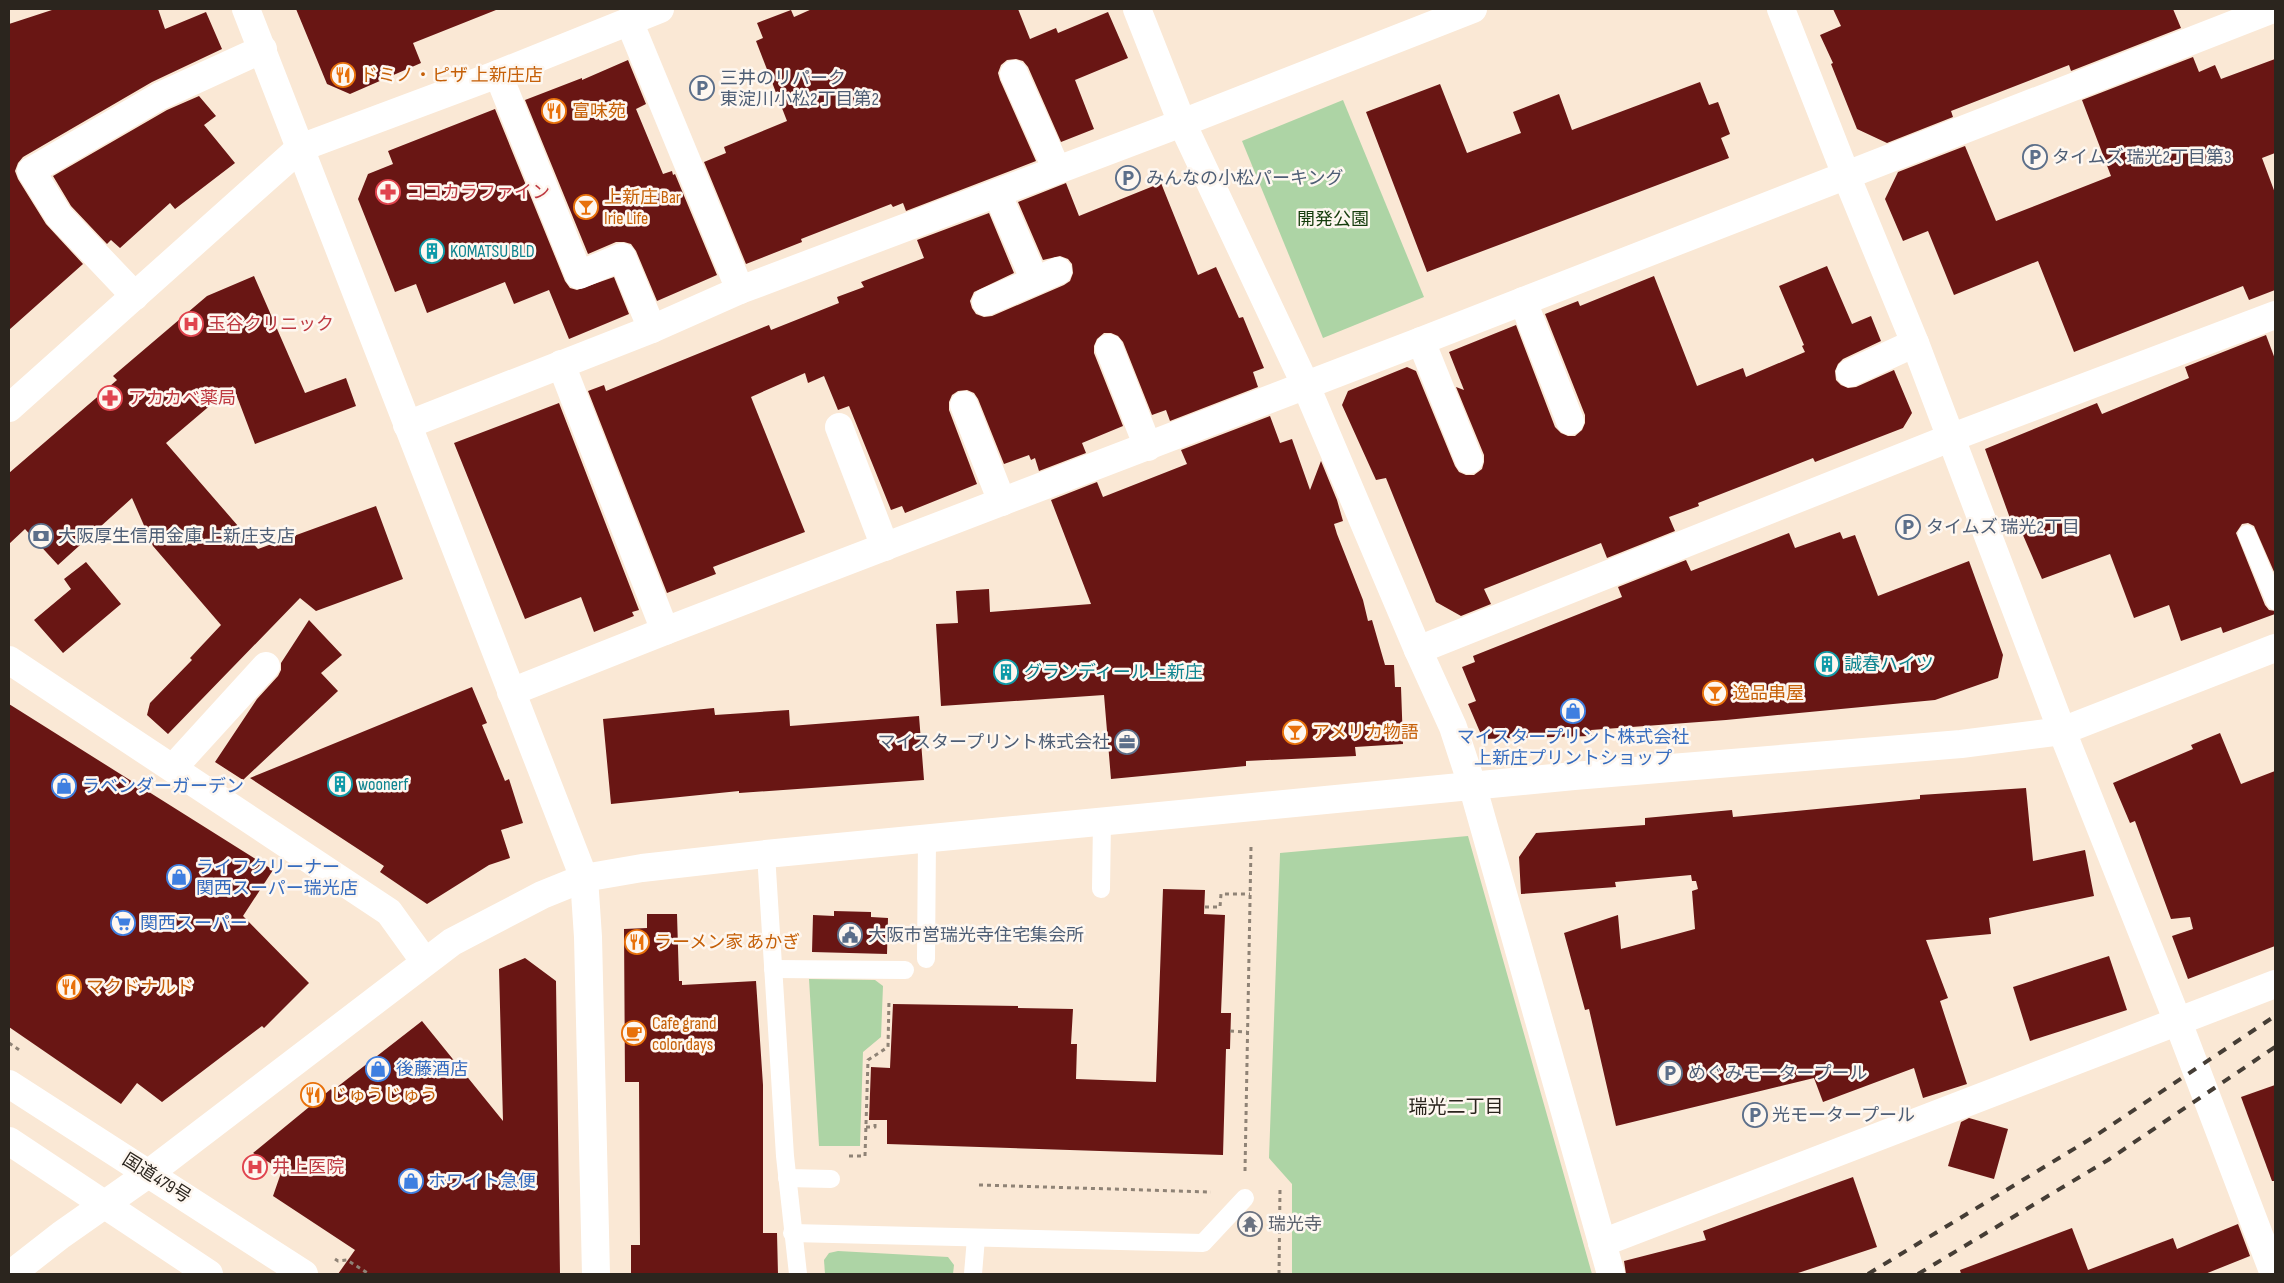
<svg xmlns="http://www.w3.org/2000/svg" width="2284" height="1283" font-family="'Sofia Sans Condensed','Noto Sans JP',sans-serif">
  <style>
    .green { fill: #add4a5 }
    .building { fill: #691614 }
    .lines { fill: none; stroke-linecap: round; stroke-linejoin: round }
    .path { stroke: #8f8376; stroke-width: 3; stroke-dasharray: 4 4; stroke-linecap: butt }
    .service { stroke: #fff; stroke-width: 18 }
    .minor { stroke: #fff; stroke-width: 28 }
    .tertiary { stroke: #fff; stroke-width: 28 }
    .trunk { stroke: #fff; stroke-width: 28 }
    .rail { stroke: #453d35; stroke-width: 4; stroke-dasharray: 9 9; stroke-linecap: butt }
    .labels { text-anchor: middle; stroke-width: 5; stroke-linejoin: round; paint-order: stroke }
    .food-label { font-size: 18px; fill: #c56008; stroke: #fef7f0; text-anchor: start }
    .service-label { font-size: 18px; fill: #4e5e75; stroke: #fef7f0; text-anchor: start }
    .health-label { font-size: 18px; fill: #be3a42; stroke: #fef7f0; text-anchor: start }
    .park-label { font-size: 18px; fill: #153c0c; stroke: #fef7f0 }
    .culture-label { font-size: 18px; fill: #0d838f; stroke: #fef7f0; text-anchor: start }
    .shop-label { font-size: 18px; fill: #366cbe; stroke: #fef7f0; text-anchor: start }
    .street-label { font-size: 18px; fill: #2b251e; stroke: #fef7f0 }
    .worship-label { font-size: 18px; fill: #5b616d; stroke: #fef7f0; text-anchor: start }
    .neighbourhood-label { font-size: 19px; fill: #2b251e; stroke: #fef7f0 }
  </style>
  <rect width="100%" height="100%" fill="#fae8d5"/>
  <g class="green">
    <path d="M1343,100L1424,297L1323,338L1242,141Z"/>
    <path d="M1468,836L1592,1274H1292V1184L1269,1158L1280,853Z"/>
    <path d="M809,979L875,980L883,986L881,1037L863,1052L860,1146H819Z"/>
    <path d="M838,1251L948,1257L954,1265L953,1274H825L824,1260L829,1253Z"/>
  </g>
  <g class="building">
    <path d="M55,9H158L165,29L206,12L222,49L152,82L23,157L18,163L15,171L18,179L46,224L83,264L9,330V24Z"/>
    <path d="M296,9H495L496,10L413,43L421,63L350,94L327,84Z"/>
    <path d="M812,9H1018L1030,39L1056,28L1058,33L1108,12L1128,58L1075,80L1094,129L1061,142L1028,67L1023,61L1016,59L1007,60L1001,65L998,73L1000,80L1036,161L906,211L903,203L893,207L891,204L801,239L802,242L746,264L704,162L726,153L724,147L787,121L756,41L763,38L757,23L791,10L794,17Z"/>
    <path d="M1833,9H2173L2181,28L2071,71L2069,65L1951,111L1953,117L1887,143L1857,129L1831,64L1833,63L1820,35L1841,26Z"/>
    <path d="M2193,57L2199,72L2215,65L2221,79L2275,59V153L2262,158L2275,193V290L2249,300L2243,286L2074,352L2038,261L1954,295L1928,231L1903,241L1885,199L1898,172L1965,146L1996,221L2111,176L2082,100Z"/>
    <path d="M628,60L646,104L636,109L663,174L672,171L673,175L675,174L717,275L657,301L636,251L631,244L624,242H616L588,254L525,100L582,78V80Z"/>
    <path d="M1700,82L1709,105L1718,102L1730,134L1721,138L1729,158L1427,272L1366,112L1440,84L1467,153L1521,133L1513,112L1559,94L1572,130Z"/>
    <path d="M199,96L216,116L204,125L235,163L175,209L170,203L120,248L111,240L107,244L71,206L53,176L167,110Z"/>
    <path d="M495,109L565,281L570,288L577,290L614,277L629,314L569,339L549,290L514,304L505,282L427,313L416,284L395,292L358,199L368,174L393,164L388,151Z"/>
    <path d="M1066,183L1079,216L1161,183L1198,275L1216,267L1239,318L1243,317L1264,368L1253,372L1258,387L1170,421L1166,410L1152,415L1123,342L1118,336L1111,333H1104L1097,339L1094,346V353L1123,426L1082,443L1086,453L1039,471L1035,458L1031,460L1029,455L1004,464L978,399L974,393L967,390L958,391L952,395L949,402V410L977,484L905,513L902,506L891,510L849,406L838,410L824,376L808,383L805,373L751,397L805,532L713,567L716,574L667,593L588,391L604,385L606,391L769,325L771,330L839,303L837,297L864,287L861,282L924,258L917,240L989,213L1014,273L974,292L970,301L972,308L976,314L984,317L992,316L1064,285L1070,281L1073,273L1072,264L1068,259L1060,256L1043,260L1018,202Z"/>
    <path d="M1827,266L1852,324L1871,316L1881,341L1843,359L1838,364L1835,371L1836,380L1841,385L1848,388L1856,387L1894,370L1912,413L1903,428L1815,462L1813,458L1698,503L1699,506L1669,517L1675,531L1607,558L1601,543L1484,589L1491,604L1461,616L1436,602L1386,478L1376,480L1342,405L1348,391L1407,367L1416,371L1455,466L1459,472L1466,475H1474L1482,469L1484,462V455L1456,387L1464,390L1449,352L1516,325L1555,427L1561,433L1568,436H1575L1582,430L1585,423V415L1545,314L1578,301L1580,306L1654,276L1697,386L1743,368L1746,377L1805,352L1802,346L1804,345L1779,286Z"/>
    <path d="M254,276L305,393L346,378L356,406L255,444L233,386L166,443L258,549L376,506L403,579L316,611L300,598L168,734L147,715L150,703L192,660L190,658L221,625L153,546L132,498L58,565L25,529L9,544V473L117,380L113,376L207,296Z"/>
    <path d="M2266,335L2275,359V574L2254,526L2248,523L2242,524L2236,533L2265,605L2269,610L2275,611V614L2223,633L2221,627L2181,641L2169,605L2134,618L2110,554L2042,579L2016,519L2011,521L1985,449L2097,403L2102,414L2189,378L2185,367Z"/>
    <path d="M559,403L639,610L632,612L634,616L594,632L581,597L525,619L454,443Z"/>
    <path d="M1270,416L1280,443L1292,439L1310,490L1321,461L1337,500L1343,521L1334,524L1337,534L1363,600L1368,621L1372,620L1385,665H1394L1395,687H1401L1403,744L1355,747L1356,756L1246,761V766L1111,779L1104,695L941,706L936,624L958,623L956,591L989,589L990,612L1091,604L1051,500L1097,482L1103,497L1187,464L1181,450Z"/>
    <path d="M1840,532L1843,539L1855,535L1878,596L1969,561L2003,655L1998,678L1935,700L1726,720L1591,730L1592,736L1483,739L1468,704L1476,701L1462,667L1475,662L1473,656L1622,597L1618,587L1686,560L1691,571L1789,533L1795,548Z"/>
    <path d="M86,562L121,604L63,653L34,620L71,589L64,579Z"/>
    <path d="M309,620L342,655L321,673L338,691L243,780L215,762L257,699L278,676L281,670V663Z"/>
    <path d="M472,687L487,723L482,725L505,781L509,779L523,823L501,830L510,858L489,865L427,904L380,872L384,866L250,778Z"/>
    <path d="M9,704L273,870L243,916L309,983L264,1028L262,1026L162,1102L137,1083L121,1104L9,1027Z"/>
    <path d="M714,708L715,715L789,710L790,726L919,716L924,780L739,793V791L611,804L603,719Z"/>
    <path d="M2220,733L2241,784L2275,771V946L2188,979L2172,936L2193,929L2190,917L2171,919L2135,821L2130,823L2113,783L2193,749L2191,745Z"/>
    <path d="M2026,788L2033,861L2085,850L2094,896L1989,918L1991,934L1926,940L1948,998L1940,1001L1967,1084L1923,1098L1914,1068L1823,1102L1814,1078L1616,1126L1589,1009L1585,1010L1564,933L1618,915L1621,949L1695,929L1692,891L1698,889L1696,881H1692L1691,875L1615,882L1616,887L1521,894L1519,857L1536,833L1645,825V818L1732,810L1733,817L1920,799V795Z"/>
    <path d="M1163,889L1205,890L1204,914L1225,915L1221,1013H1231L1230,1049H1226L1223,1155L887,1144V1120H869L871,1067L890,1068L893,1004L1018,1006V1008L1073,1009L1071,1044H1077L1076,1079L1156,1082Z"/>
    <path d="M834,911L871,912V917L888,918L887,954L812,952L813,915L834,916Z"/>
    <path d="M647,914H677L679,981H682V985L756,981L763,1085V1233H777L778,1274H631V1245H640L639,1082H625L624,929L647,928Z"/>
    <path d="M2109,956L2127,1010L2030,1041L2013,987Z"/>
    <path d="M525,958L556,981L560,1274H338L355,1250L273,1196L282,1170L253,1153L331,1089L332,1091L422,1021L503,1121L499,969Z"/>
    <path d="M2275,1085V1181H2272L2241,1097Z"/>
    <path d="M1969,1118L2008,1129L1994,1179L1948,1166L1961,1122Z"/>
    <path d="M1853,1177L1877,1247L1795,1274H1626L1624,1261L1706,1240L1703,1231Z"/>
    <path d="M2238,1224L2250,1256L2205,1274H1961L1960,1270L2072,1228L2088,1270L2173,1238L2177,1249Z"/>
  </g>
  <g class="lines">
    <g class="path">
      <path d="M1205,907H1220L1221,894H1250"/>
      <path d="M1230,1031L1247,1032"/>
      <path d="M9,1043L21,1051"/>
      <path d="M866,1127H875V1120"/>
      <path d="M849,1156H865L868,1060L888,1047L889,999"/>
      <path d="M1245,1171L1251,847"/>
      <path d="M979,1185L1211,1192"/>
      <path d="M335,1259L338,1261L347,1260L369,1274"/>
      <path d="M1279,1274L1280,1189"/>
    </g>
    <g class="service">
      <path d="M2247,534L2275,601"/>
      <path d="M766,854L785,1156L798,1274"/>
      <path d="M1101,889L1102,821"/>
      <path d="M926,959L927,838"/>
      <path d="M773,969L905,970"/>
      <path d="M787,1178L831,1179"/>
      <path d="M792,1233L1203,1243L1245,1198"/>
      <path d="M973,1274L976,1238"/>
    </g>
    <g class="minor">
      <path d="M1137,9L1182,123L1306,386L1418,650L1453,727L1473,788L1611,1274"/>
      <path d="M1781,9L1846,175L1915,343L2062,731L2178,1022L2274,1274"/>
      <path d="M629,21L740,290"/>
      <path d="M498,74L579,275L622,257L652,329"/>
      <path d="M1014,74L1057,170"/>
      <path d="M997,193L1035,281"/>
      <path d="M135,296L59,216L31,171L160,96L263,49"/>
      <path d="M1523,301L1570,421"/>
      <path d="M986,302L1058,271"/>
      <path d="M1421,341L1469,460"/>
      <path d="M1109,348L1148,447"/>
      <path d="M561,364L665,631"/>
      <path d="M1850,373L1915,343"/>
      <path d="M964,405L1002,502"/>
      <path d="M407,425L652,329L740,290L1182,123L1473,9"/>
      <path d="M839,427L885,547"/>
      <path d="M1418,650L1950,438L2275,315"/>
      <path d="M511,692L665,631L1421,341L2273,9"/>
      <path d="M173,768L266,666"/>
      <path d="M584,878L588,937L596,1274"/>
      <path d="M1602,1243L2275,984"/>
    </g>
    <g class="tertiary">
      <path d="M246,9L584,878"/>
      <path d="M9,408L300,148L498,74L660,9"/>
      <path d="M9,660L389,912L425,962"/>
      <path d="M11,1274L61,1235L148,1174L452,942L542,895L584,878L642,868L766,854L1574,776L1961,744L2062,731L2275,648"/>
    </g>
    <g class="trunk">
      <path d="M9,1084L304,1274"/>
      <path d="M9,1141L209,1274"/>
    </g>
    <g class="rail">
      <path d="M1868,1274L2092,1138L2275,1016"/>
      <path d="M1918,1274L2108,1160L2275,1047"/>
    </g>
  </g>
  <defs>
    <symbol id="restaurant-ring" viewBox="-11 -11 22 22"><circle r="9.5" fill="#fef7f0" stroke="#e8710a" stroke-width="1.5"/><path d="M-5-6h1v4h1v-4h1v4h1v-4h1v5L-1.5 .5V6h-2V.5L-5-1ZM5-6V6H3V1.5H1.5Q1.5-4 5-6Z" fill="#e8710a"/></symbol>
    <symbol id="parking-ring" viewBox="-11 -11 22 22"><circle r="9.5" fill="#fef7f0" stroke="#5c6f8a" stroke-width="1.5"/><path d="M-3.5-5.5H1a3.5 3.5 0 0 1 0 7H-1V5.5H-3.5ZM-1-3.4V-.6H.8a1.4 1.4 0 0 0 0-2.8Z" fill="#5c6f8a"/></symbol>
    <symbol id="pharmacy-ring" viewBox="-11 -11 22 22"><circle r="9.5" fill="#fef7f0" stroke="#e0444e" stroke-width="1.5"/><path d="M-2-6h4v4h4v4h-4v4h-4v-4h-4v-4h4Z" fill="#e0444e"/></symbol>
    <symbol id="bar-ring" viewBox="-11 -11 22 22"><circle r="9.5" fill="#fef7f0" stroke="#e8710a" stroke-width="1.5"/><path d="M-6-5H6L.8 .8V4.5H3.5V6h-7V4.5H-.8V.8Z" fill="#e8710a"/></symbol>
    <symbol id="building-ring" viewBox="-11 -11 22 22"><circle r="9.5" fill="#fef7f0" stroke="#0f9aa8" stroke-width="1.5"/><path d="M-4-6H4V6H1V3H-1V6H-4ZM-2.5-4.3h1.7v1.8h-1.7ZM.8-4.3h1.7v1.8H.8ZM-2.5-1h1.7V.8h-1.7ZM.8-1h1.7V.8H.8Z" fill="#0f9aa8"/></symbol>
    <symbol id="hospital-ring" viewBox="-11 -11 22 22"><circle r="9.5" fill="#fef7f0" stroke="#e0444e" stroke-width="1.5"/><path d="M-5-5h3v3.5h4V-5h3V5h-3V1.5h-4V5h-3Z" fill="#e0444e"/></symbol>
    <symbol id="bank-ring" viewBox="-11 -11 22 22"><circle r="9.5" fill="#fef7f0" stroke="#5c6f8a" stroke-width="1.5"/><path d="M-6-4H6V4H-6ZM0-2.3a2.3 2.3 0 1 0 0 4.6a2.3 2.3 0 1 0 0-4.6Z" fill="#5c6f8a"/></symbol>
    <symbol id="shop-ring" viewBox="-11 -11 22 22"><circle r="9.5" fill="#fef7f0" stroke="#3f7fe0" stroke-width="1.5"/><path d="M-5-2.5h2.3a2.7 3.5 0 0 1 5.4 0H5L5.5 6h-11ZM-1.5-2.5h3a1.5 2.3 0 0 0-3 0Z" fill="#3f7fe0"/></symbol>
    <symbol id="office-ring" viewBox="-11 -11 22 22"><circle r="9.5" fill="#fef7f0" stroke="#5c6f8a" stroke-width="1.5"/><path d="M-6-3h4V-5.5h4V-3h4V5H-6ZM-1-4.5V-3h2v-1.5ZM-6 0V1H6V0Z" fill="#5c6f8a"/></symbol>
    <symbol id="supermarket-ring" viewBox="-11 -11 22 22"><circle r="9.5" fill="#fef7f0" stroke="#3f7fe0" stroke-width="1.5"/><path d="M-6-5.5h2.5l.6 2H6L4.5 2H-2.5L-4.4-4H-6ZM-1.5 3.2a1.3 1.3 0 1 0 .1 0ZM3 3.2a1.3 1.3 0 1 0 .1 0Z" fill="#3f7fe0"/></symbol>
    <symbol id="civic-ring" viewBox="-11 -11 22 22"><circle r="9.5" fill="#fef7f0" stroke="#5c6f8a" stroke-width="1.5"/><path d="M-.6-6.5H3V-4.5H.6V-3L4-1V1h2V6H-6V1h2V-1L-.6-3ZM-1.2 2.5V6h2.4V2.5Z" fill="#5c6f8a"/></symbol>
    <symbol id="cafe-ring" viewBox="-11 -11 22 22"><circle r="9.5" fill="#fef7f0" stroke="#e8710a" stroke-width="1.5"/><path d="M-5.5-4.5H6V0H3Q3 3.5 0 3.5H-2.5Q-5.5 3.5-5.5 0ZM3-3.2v2h1.7v-2ZM-6 4.5H4V6H-6Z" fill="#e8710a"/></symbol>
    <symbol id="temple-ring" viewBox="-11 -11 22 22"><circle r="9.5" fill="#fef7f0" stroke="#6b7280" stroke-width="1.5"/><path d="M0-6L5-2H3V0L6.5 2.5H4V6H1.5V3h-3V6H-4V2.5H-6.5L-3 0V-2H-5Z" fill="#6b7280"/></symbol>
  </defs>
  <g fill-rule="evenodd">
    <use href="#restaurant-ring" x="329" y="61" width="28" height="28"/>
    <use href="#parking-ring" x="688" y="74" width="28" height="28"/>
    <use href="#restaurant-ring" x="540" y="97" width="28" height="28"/>
    <use href="#parking-ring" x="2021" y="143" width="28" height="28"/>
    <use href="#parking-ring" x="1114" y="164" width="28" height="28"/>
    <use href="#pharmacy-ring" x="374" y="178" width="28" height="28"/>
    <use href="#bar-ring" x="572" y="193" width="28" height="28"/>
    <use href="#building-ring" x="418" y="237" width="28" height="28"/>
    <use href="#hospital-ring" x="177" y="310" width="28" height="28"/>
    <use href="#pharmacy-ring" x="96" y="384" width="28" height="28"/>
    <use href="#parking-ring" x="1894" y="513" width="28" height="28"/>
    <use href="#bank-ring" x="27" y="522" width="28" height="28"/>
    <use href="#building-ring" x="1813" y="650" width="28" height="28"/>
    <use href="#building-ring" x="992" y="658" width="28" height="28"/>
    <use href="#bar-ring" x="1701" y="679" width="28" height="28"/>
    <use href="#shop-ring" x="1559" y="697" width="28" height="28"/>
    <use href="#bar-ring" x="1281" y="718" width="28" height="28"/>
    <use href="#office-ring" x="1113" y="728" width="28" height="28"/>
    <use href="#building-ring" x="326" y="770" width="28" height="28"/>
    <use href="#shop-ring" x="50" y="772" width="28" height="28"/>
    <use href="#shop-ring" x="165" y="863" width="28" height="28"/>
    <use href="#supermarket-ring" x="109" y="909" width="28" height="28"/>
    <use href="#civic-ring" x="836" y="921" width="28" height="28"/>
    <use href="#restaurant-ring" x="623" y="928" width="28" height="28"/>
    <use href="#restaurant-ring" x="55" y="973" width="28" height="28"/>
    <use href="#cafe-ring" x="620" y="1019" width="28" height="28"/>
    <use href="#shop-ring" x="364" y="1055" width="28" height="28"/>
    <use href="#parking-ring" x="1656" y="1059" width="28" height="28"/>
    <use href="#restaurant-ring" x="299" y="1081" width="28" height="28"/>
    <use href="#parking-ring" x="1741" y="1101" width="28" height="28"/>
    <use href="#hospital-ring" x="241" y="1153" width="28" height="28"/>
    <use href="#shop-ring" x="397" y="1167" width="28" height="28"/>
    <use href="#temple-ring" x="1236" y="1210" width="28" height="28"/>
  </g>
  <g class="labels">
    <g class="food-label">
      <text x="360" y="81">ドミノ・ピザ 上新庄店</text>
      <text x="572" y="117">富味苑</text>
      <text x="604" y="203">上新庄 Bar<tspan x="604" dy="21">Irie Life</tspan></text>
      <text x="1732" y="699">逸品串屋</text>
      <text x="1312" y="738">アメリカ物語</text>
      <text x="654" y="948">ラーメン家 あかぎ</text>
      <text x="86" y="993">マクドナルド</text>
      <text x="652" y="1029">Cafe grand<tspan x="652" dy="21">color days</tspan></text>
      <text x="330" y="1101">じゅうじゅう</text>
    </g>
    <g class="service-label">
      <text x="720" y="84">三井のリパーク<tspan x="720" dy="21">東淀川小松2丁目第2</tspan></text>
      <text x="2052" y="163">タイムズ 瑞光2丁目第3</text>
      <text x="1146" y="184">みんなの小松パーキング</text>
      <text x="1926" y="533">タイムズ 瑞光2丁目</text>
      <text x="58" y="542">大阪厚生信用金庫 上新庄支店</text>
      <text x="1110" y="748" text-anchor="end">マイスタープリント株式会社</text>
      <text x="868" y="941">大阪市営瑞光寺住宅集会所</text>
      <text x="1688" y="1079">めぐみモータープール</text>
      <text x="1772" y="1121">光モータープール</text>
    </g>
    <g class="health-label">
      <text x="406" y="198">ココカラファイン</text>
      <text x="208" y="330">玉谷クリニック</text>
      <text x="128" y="404">アカカベ薬局</text>
      <text x="272" y="1173">井上医院</text>
    </g>
    <g class="park-label">
      <text x="1333" y="225">開発公園</text>
    </g>
    <g class="culture-label">
      <text x="450" y="257">KOMATSU BLD</text>
      <text x="1844" y="670">誠春ハイツ</text>
      <text x="1024" y="678">グランディール上新庄</text>
      <text x="358" y="790">woonerf</text>
    </g>
    <g class="shop-label">
      <text x="1573" y="743" text-anchor="middle">マイスタープリント株式会社<tspan x="1573" dy="21">上新庄プリントショップ</tspan></text>
      <text x="82" y="792">ラベンダーガーデン</text>
      <text x="196" y="873">ライフクリーナー<tspan x="196" dy="21">関西スーパー瑞光店</tspan></text>
      <text x="140" y="929">関西スーパー</text>
      <text x="396" y="1075">後藤酒店</text>
      <text x="428" y="1187">ホワイト急便</text>
    </g>
    <g class="street-label">
      <text transform="translate(157 1178) rotate(32)" y="6">国道479号</text>
    </g>
    <g class="worship-label">
      <text x="1268" y="1230">瑞光寺</text>
    </g>
    <g class="neighbourhood-label">
      <text x="1456" y="1113">瑞光二丁目</text>
    </g>
  </g>
  <rect width="2284" height="1283" fill="none" stroke="#2b251e" stroke-width="20"/>
</svg>
